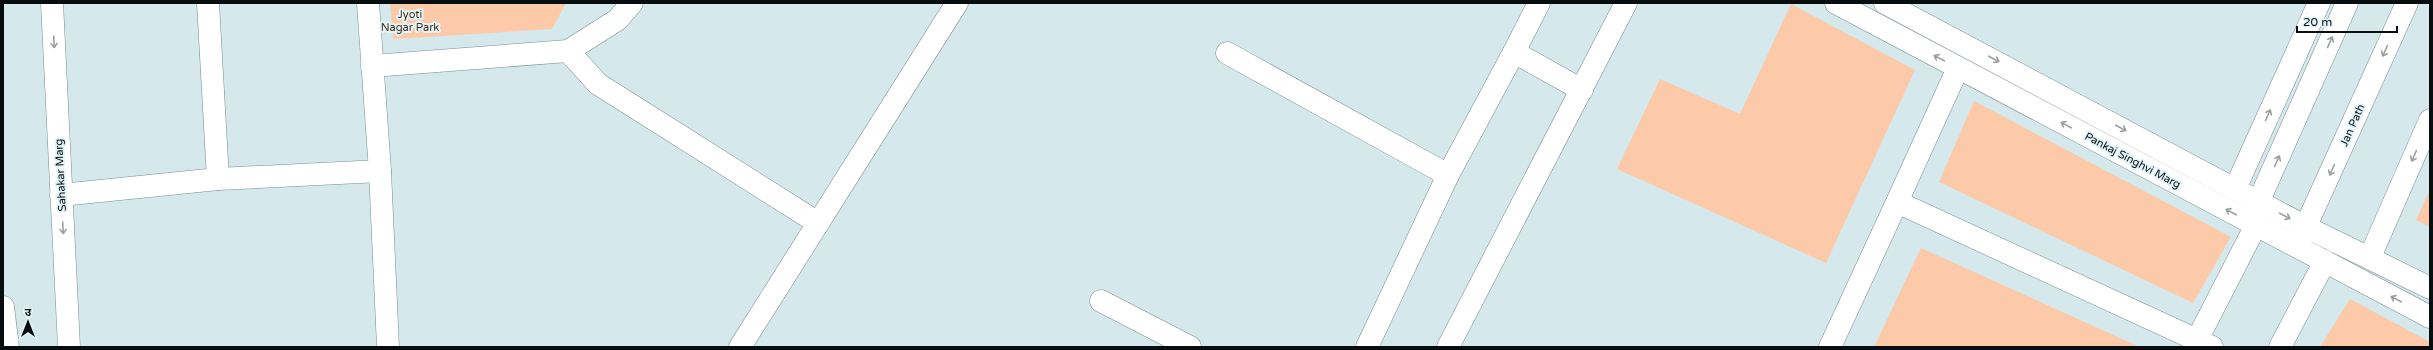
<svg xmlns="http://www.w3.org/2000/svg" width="2433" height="350" font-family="'Varela Round','Noto Sans Devanagari',sans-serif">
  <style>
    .green { fill: #fccaa9 }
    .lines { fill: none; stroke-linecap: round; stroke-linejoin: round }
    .minor-casing { stroke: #7b8c8f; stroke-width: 23 }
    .minor { stroke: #fff; stroke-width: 22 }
    .oneway { stroke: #9c9f9f }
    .labels { text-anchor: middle; stroke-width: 4; stroke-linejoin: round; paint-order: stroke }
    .park-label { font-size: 11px; fill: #492a14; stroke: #e2f5f9 }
    .street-label { font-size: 11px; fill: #080e10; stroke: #e2f5f9 }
  </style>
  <rect width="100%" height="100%" fill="#d5e8eb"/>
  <g class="green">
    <path d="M390,3H566L552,29L393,39Z"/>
    <path d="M1791,4L1915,70L1826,263L1617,169L1660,79L1740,114Z"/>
    <path d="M1974,101L2231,237L2193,303L1939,182Z"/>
    <path d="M2430,190V227L2416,220Z"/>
    <path d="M1921,248L2140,347H1874Z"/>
    <path d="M2350,299L2430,342V347H2320Z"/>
  </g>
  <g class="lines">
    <defs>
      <g id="minor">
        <path d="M52,3L69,347"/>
        <path d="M208,3L218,179"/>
        <path d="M368,3L380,171L388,347"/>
        <path d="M1836,3L2430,317"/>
        <path d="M1885,3L2306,227L2430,288"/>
        <path d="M568,51L598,84L818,223"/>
        <path d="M1514,52L1539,3"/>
        <path d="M1227,53L1448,175"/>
        <path d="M372,66L568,51L617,20L632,3"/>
        <path d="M2235,189L2319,3"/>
        <path d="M61,195L218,179L380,171"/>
        <path d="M1897,202L1958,68"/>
        <path d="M2253,214L2347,3"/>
        <path d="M2300,239L2407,3"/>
        <path d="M2370,257L2430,120"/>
        <path d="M1101,301L1190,347"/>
        <path d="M3,307L8,347"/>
        <path d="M2197,340L2256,225"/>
        <path d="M740,347L957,3"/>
        <path d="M1367,347L1448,175L1514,52L1582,90"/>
        <path d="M1448,347L1626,3"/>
        <path d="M1830,347L1897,202L2212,347"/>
        <path d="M2280,347L2325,261"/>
      </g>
    </defs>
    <use href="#minor" class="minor-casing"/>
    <use href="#minor" class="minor"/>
  </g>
  <defs><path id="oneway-shaft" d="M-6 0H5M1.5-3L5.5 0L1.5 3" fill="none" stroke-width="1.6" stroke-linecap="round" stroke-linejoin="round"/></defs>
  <g class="oneway">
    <use href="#oneway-shaft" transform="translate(54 42) rotate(87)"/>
    <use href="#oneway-shaft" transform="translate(2330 42) rotate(-66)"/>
    <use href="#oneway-shaft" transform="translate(2385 51) rotate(114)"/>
    <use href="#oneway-shaft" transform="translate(1939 58) rotate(-152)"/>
    <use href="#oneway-shaft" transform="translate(1994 59) rotate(28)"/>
    <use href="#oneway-shaft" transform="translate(2268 115) rotate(-66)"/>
    <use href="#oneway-shaft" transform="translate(2066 125) rotate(-152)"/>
    <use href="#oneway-shaft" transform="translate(2121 128) rotate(28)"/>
    <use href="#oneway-shaft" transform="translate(2414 156) rotate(114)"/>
    <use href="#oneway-shaft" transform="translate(2277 161) rotate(-66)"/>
    <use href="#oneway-shaft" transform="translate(2332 170) rotate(114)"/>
    <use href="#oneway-shaft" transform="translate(2231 212) rotate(-152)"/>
    <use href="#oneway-shaft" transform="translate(2285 216) rotate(28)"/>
    <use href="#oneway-shaft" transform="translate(63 228) rotate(87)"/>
    <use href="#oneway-shaft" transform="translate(2396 299) rotate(-152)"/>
  </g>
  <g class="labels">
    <g class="park-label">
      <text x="410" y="18">Jyoti<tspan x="410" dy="13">Nagar Park</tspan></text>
    </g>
    <g class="street-label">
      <text transform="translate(2352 125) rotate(-66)" y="4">Jan Path</text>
      <text transform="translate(2133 160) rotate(28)" y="4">Pankaj Singhvi Marg</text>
      <text transform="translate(60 175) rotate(-93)" y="4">Sahakar Marg</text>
    </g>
  </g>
  <rect width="2433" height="350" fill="none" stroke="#080e10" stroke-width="8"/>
  <g transform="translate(28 322)" stroke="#e2f5f9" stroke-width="3" paint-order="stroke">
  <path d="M0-3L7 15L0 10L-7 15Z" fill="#080e10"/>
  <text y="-6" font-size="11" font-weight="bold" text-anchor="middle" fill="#080e10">उ</text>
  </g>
  <path d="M2297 26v6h100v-6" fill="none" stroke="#080e10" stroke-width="2"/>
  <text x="2303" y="26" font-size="12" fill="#080e10" stroke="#e2f5f9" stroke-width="3" paint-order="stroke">20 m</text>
</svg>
